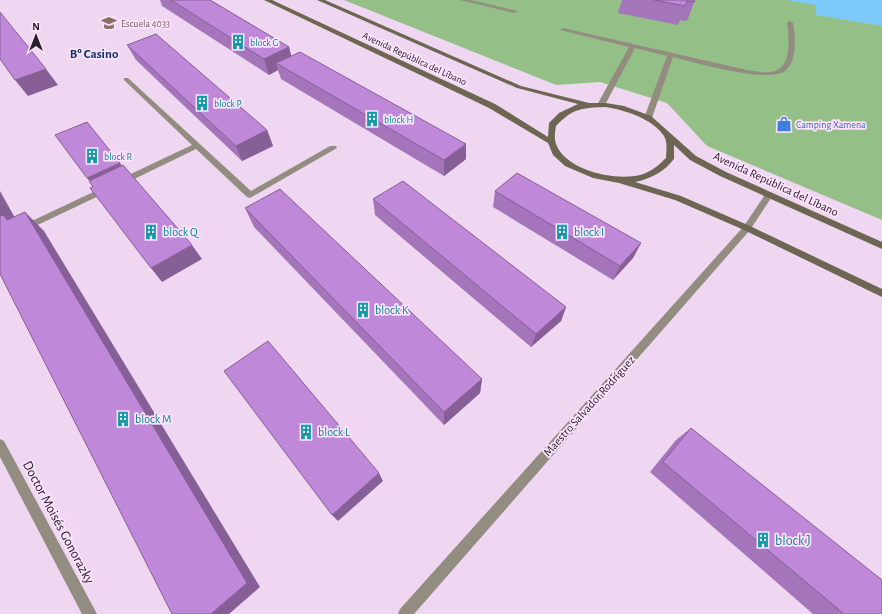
<svg xmlns="http://www.w3.org/2000/svg" width="882" height="614" font-family="'Alegreya Sans',sans-serif">
  <style>
    .green { fill: #94bf86 }
    .water { fill: #7dcafa }
    .lines { fill: none; stroke-linecap: round; stroke-linejoin: round }
    .lane { fill: #928d80; fill-rule: evenodd }
    .street { fill: #928d80; fill-rule: evenodd }
    .secondary { fill: #6c6653; fill-rule: evenodd }
    .wall { fill: #a475ba }
    .shaded-wall { fill: #865f97 }
    .building { fill: #bf88d8; stroke: #865f97 }
    .labels { text-anchor: middle; stroke-width: 3.5; stroke-linejoin: round; paint-order: stroke }
    .far-education-label { font-size: 10px; fill: #785e54; stroke: #fce4ff; text-anchor: start }
    .far-culture-label { font-size: 10px; fill: #0d838f; stroke: #fce4ff; text-anchor: start }
    .far-street-label { font-size: 10px; fill: #29202a; stroke: #fce4ff }
    .far-shop-label { font-size: 10px; fill: #366cbe; stroke: #fce4ff; text-anchor: start }
    .street-label { font-size: 12px; fill: #29202a; stroke: #fce4ff }
    .culture-label { font-size: 12px; fill: #0d838f; stroke: #fce4ff; text-anchor: start }
    .far-district-label { font-size: 13px; font-weight: bold; fill: #143469; stroke: #fce4ff }
    .near-street-label { font-size: 14px; fill: #29202a; stroke: #fce4ff }
    .near-culture-label { font-size: 14px; fill: #0d838f; stroke: #fce4ff; text-anchor: start }
  </style>
  <rect width="100%" height="100%" fill="#efd7f2"/>
  <path class="green" d="M344,0H882V220L707,146L667,103L600,82L556,85Z"/>
  <path class="water" d="M786,0H882V26L816,15L815,5Z"/>
  <g class="lines">
    <g class="lane">
      <path d="M460,0H471L517,11L514,13Z"/>
      <path d="M790,21L793,23C795,37 798,59 786,70C771,85 694,62 673,57L652,118L648,120L644,118L667,56L635,48L605,105L601,107L597,105L629,47L560,30L563,28L747,70C756,71 767,74 775,71C792,65 789,37 787,23Z"/>
    </g>
    <g class="street">
      <path d="M124,78H128L251,191L330,146H336L337,148L250,198L247,197L196,149L124,184H118L117,182L118,180L192,145L124,80Z"/>
      <path d="M106,186L110,189L109,191L0,243V236Z"/>
      <path d="M769,192L773,195L750,230L414,614H398L400,609L744,226L766,193Z"/>
      <path d="M0,439L4,441L97,614H82L0,457Z"/>
    </g>
    <path class="secondary" d="M264,0H272L495,104L548,137L549,123L559,113L578,104L517,88L317,0H325L521,86L589,103H606L624,106L651,116L696,156L726,172L882,242V249L720,176L690,160L674,145V159C664,172 650,179 635,182L681,196L750,226L882,289V297L744,230L675,200L619,183L593,178L565,166L553,155L548,143L489,108ZM606,107C625,110 653,119 664,136C668,143 666,151 666,158C659,165 651,172 640,175C616,181 566,171 556,144C554,139 555,131 556,126C573,108 582,108 606,107Z"/>
  </g>
  <g class="wall">
    <path d="M160,0H210L289,47L291,56L466,144V159L444,176L281,79L278,70L269,75L162,6Z"/>
    <path d="M622,0H695L687,21L680,20L678,25L618,13Z"/>
    <path d="M127,45L267,130L273,146L242,161L136,60Z"/>
    <path d="M495,191L641,243L633,258L613,280L493,207Z"/>
    <path d="M373,199L566,307L561,321L531,347L375,215Z"/>
    <path d="M245,208L482,379L480,393L444,425L254,227Z"/>
    <path d="M691,428L882,614H813L650,472L676,440Z"/>
  </g>
  <g class="shaded-wall">
    <path d="M289,47L293,63H276L278,70L269,75L264,59Z"/>
    <path d="M46,69L58,85L28,96L15,80Z"/>
    <path d="M267,130L273,146L242,161L236,146Z"/>
    <path d="M466,144V159L444,176V160Z"/>
    <path d="M120,163L128,174L96,189L87,178Z"/>
    <path d="M0,191L19,225L0,234Z"/>
    <path d="M25,212L44,231L260,587L229,614H211Z"/>
    <path d="M641,243L633,258L613,280L620,266Z"/>
    <path d="M192,245L202,259L162,282L151,268Z"/>
    <path d="M566,307L561,321L531,347L536,334Z"/>
    <path d="M482,379L480,393L444,425V412Z"/>
    <path d="M379,473L383,481L338,521L332,515Z"/>
  </g>
  <g class="building">
    <path d="M171,0H210L289,47L264,59Z"/>
    <path d="M654,0H695L694,2L687,1L685,6Z"/>
    <path d="M0,12L46,69L15,80L0,59Z"/>
    <path d="M156,34L267,130L236,146L127,45Z"/>
    <path d="M300,52L466,144L444,160L276,63Z"/>
    <path d="M87,122L120,163L87,178L55,135Z"/>
    <path d="M123,165L192,245L151,268L90,188L93,187L89,181Z"/>
    <path d="M517,173L641,243L620,266L495,191Z"/>
    <path d="M403,181L566,307L536,334L373,199Z"/>
    <path d="M280,189L482,379L444,412L245,208Z"/>
    <path d="M25,212L247,583L211,614H172L0,274V216L4,215L7,220Z"/>
    <path d="M268,341L379,473L332,515L224,371Z"/>
    <path d="M691,428L882,580V614H844L663,462Z"/>
  </g>
  <defs>
    <symbol id="school-bare" viewBox="-9 -9 18 18"><path d="M0-5L7-2L0 1L-7-2ZM-4 1L0 2.5L4 1V4Q0 6-4 4Z" fill="#8d6e63" stroke="#fce4ff" stroke-width="2.5" paint-order="stroke"/></symbol>
    <symbol id="building-bare" viewBox="-9 -9 18 18"><path d="M-4-6H4V6H1V3H-1V6H-4ZM-2.5-4.3h1.7v1.8h-1.7ZM.8-4.3h1.7v1.8H.8ZM-2.5-1h1.7V.8h-1.7ZM.8-1h1.7V.8H.8Z" fill="#0f9aa8" stroke="#fce4ff" stroke-width="2.5" paint-order="stroke"/></symbol>
    <symbol id="shop-bare" viewBox="-9 -9 18 18"><path d="M-5-2.5h2.3a2.7 3.5 0 0 1 5.4 0H5L5.5 6h-11ZM-1.5-2.5h3a1.5 2.3 0 0 0-3 0Z" fill="#3f7fe0" stroke="#fce4ff" stroke-width="2.5" paint-order="stroke"/></symbol>
  </defs>
  <g fill-rule="evenodd">
    <use href="#school-bare" x="98" y="12" width="22" height="22"/>
    <use href="#building-bare" x="227" y="31" width="22" height="22"/>
    <use href="#building-bare" x="191" y="92" width="22" height="22"/>
    <use href="#building-bare" x="361" y="108" width="22" height="22"/>
    <use href="#shop-bare" x="773" y="113" width="22" height="22"/>
    <use href="#building-bare" x="81" y="145" width="22" height="22"/>
    <use href="#building-bare" x="140" y="221" width="22" height="22"/>
    <use href="#building-bare" x="551" y="221" width="22" height="22"/>
    <use href="#building-bare" x="352" y="299" width="22" height="22"/>
    <use href="#building-bare" x="112" y="408" width="22" height="22"/>
    <use href="#building-bare" x="295" y="421" width="22" height="22"/>
    <use href="#building-bare" x="752" y="529" width="22" height="22"/>
  </g>
  <g class="labels">
    <g class="far-education-label">
      <text x="121" y="27">Escuela 4033</text>
    </g>
    <g class="far-culture-label">
      <text x="250" y="46">block G</text>
      <text x="214" y="107">block P</text>
      <text x="384" y="123">block H</text>
      <text x="104" y="160">block R</text>
    </g>
    <g class="far-street-label">
      <text transform="translate(415 58) rotate(25)" y="4">Avenida República del Líbano</text>
    </g>
    <g class="far-shop-label">
      <text x="796" y="128">Camping Xamena</text>
    </g>
    <g class="street-label">
      <text transform="translate(776 184) rotate(25)" y="4">Avenida República del Líbano</text>
      <text transform="translate(589 406) rotate(-48)" y="4">Maestro Salvador Rodríguez</text>
    </g>
    <g class="culture-label">
      <text x="163" y="236">block Q</text>
      <text x="574" y="236">block I</text>
      <text x="375" y="314">block K</text>
      <text x="135" y="423">block M</text>
      <text x="318" y="436">block L</text>
    </g>
    <g class="far-district-label">
      <text x="94" y="58">Bº Casino</text>
    </g>
    <g class="near-street-label">
      <text transform="translate(59 522) rotate(62)" y="5">Doctor Moisés Gonorazky</text>
    </g>
    <g class="near-culture-label">
      <text x="775" y="545">block J</text>
    </g>
  </g>
  <g transform="translate(36 36)" stroke="#fce4ff" stroke-width="3" paint-order="stroke">
  <path d="M0-3L7 15L0 10L-7 15Z" fill="#29202a"/>
  <text y="-6" font-size="11" font-weight="bold" text-anchor="middle" fill="#29202a">N</text>
  </g>
</svg>
